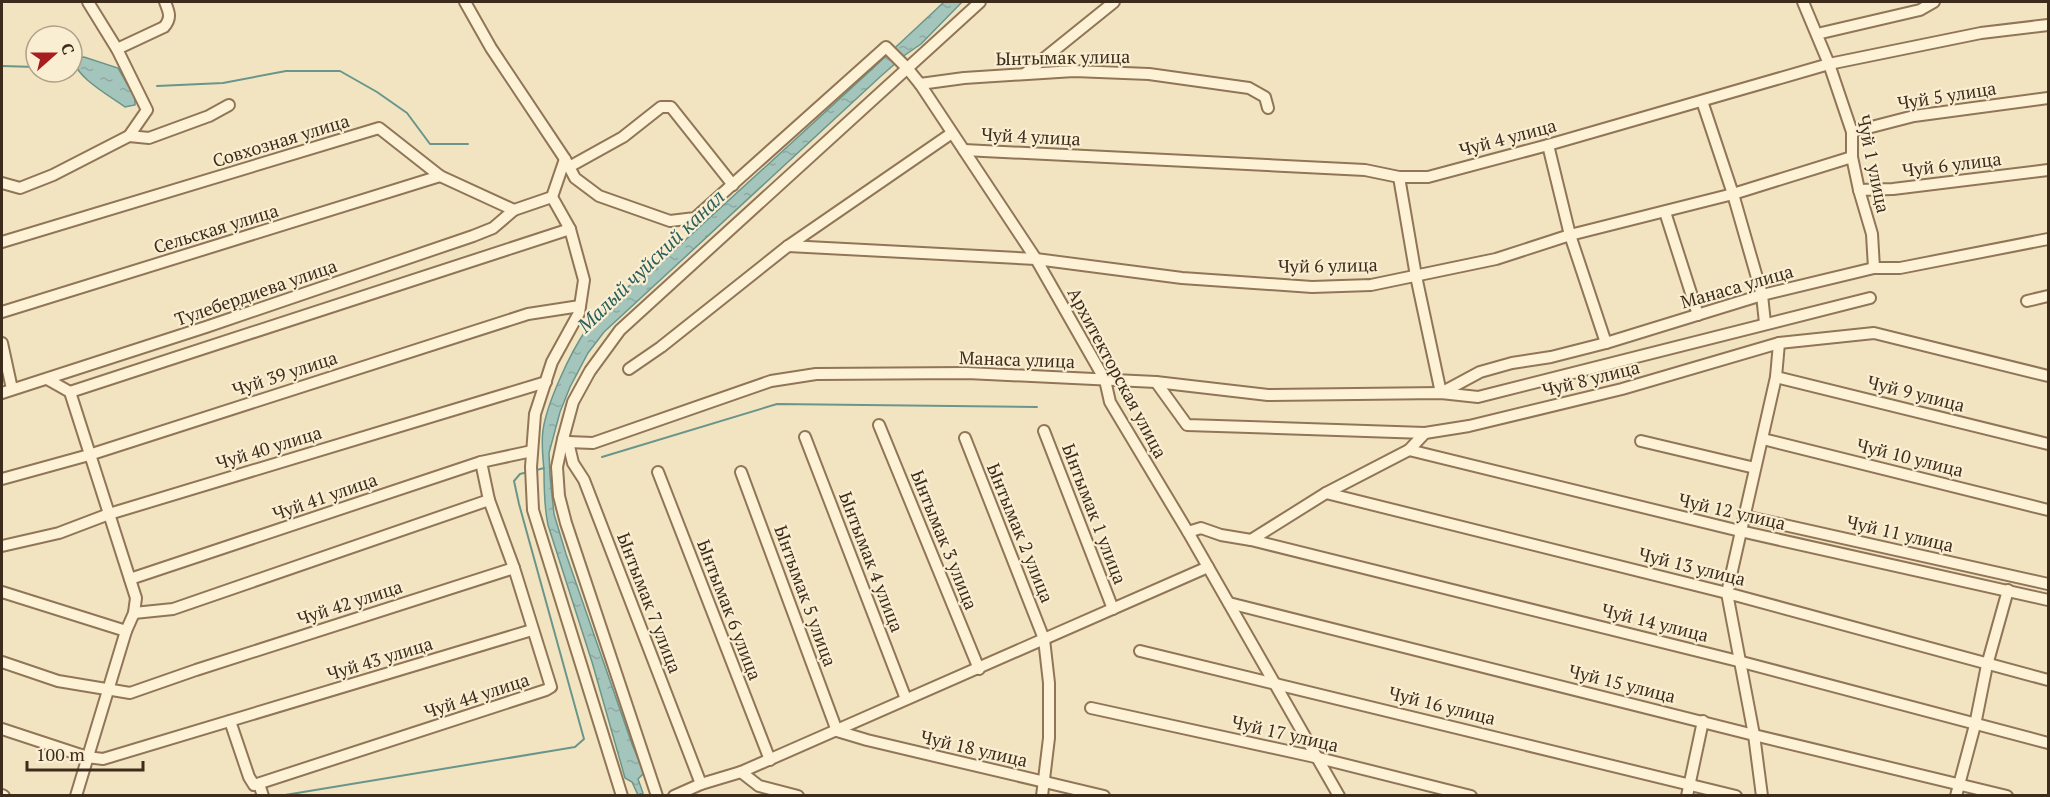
<svg xmlns="http://www.w3.org/2000/svg" width="2050" height="797" font-family="'PT Serif',serif">
  <style>
    .water { fill: url(#water-ripples); stroke: #6a958a; stroke-width: 1.5 }
    .lines { fill: none; stroke-linecap: round; stroke-linejoin: round }
    .stream { stroke: #6a958a; stroke-width: 2 }
    .minor-casing { stroke: #907556; stroke-width: 14 }
    .minor { stroke: #fdf1d6; stroke-width: 10 }
    .labels { text-anchor: middle; stroke-width: 4.5; stroke-linejoin: round; paint-order: stroke }
    .street-label { font-size: 18px; fill: #3d2c1c; stroke: #faeed2 }
    .water-label { font-size: 20px; font-style: italic; fill: #2a5f5c; stroke: #faeed2 }
  </style>
  <defs>
    <pattern id="water-ripples" width="26" height="14" patternUnits="userSpaceOnUse" patternTransform="scale(1.5)"><rect width="26" height="14" fill="#a4c5bc"/><path d="M2 4q2-2 4 0t4 0M15 11q2-2 4 0t4 0" fill="none" stroke="#8ea9a1"/></pattern>
  </defs>
  <rect width="100%" height="100%" fill="#f3e4c1"/>
  <g class="water">
    <path d="M944,2H962L921,44L905,55L881,76L604,332L588,353L570,387L560,412L549,453L550,476L554,514L566,554L632,744L644,773L638,779L643,793L638,795L632,782L625,778L592,662L548,525C544,506 544,489 544,471C543,457 541,444 543,430C547,403 570,353 586,330C607,297 651,272 680,245C768,164 857,84 944,2Z"/>
    <path d="M84,57L118,68L135,98V105L125,107C110,96 73,76 74,58Z"/>
  </g>
  <g class="lines">
    <g class="stream">
      <path d="M2,66L36,67"/>
      <path d="M157,86L223,83L286,71H340L377,92L407,113L430,144H468"/>
      <path d="M602,457L777,404L1037,407"/>
      <path d="M533,471L544,468"/>
      <path d="M279,796L551,751L575,747L584,739L519,504L514,481L520,474L528,472"/>
    </g>
    <defs>
      <g id="minor">
        <path d="M465,2L491,48L565,159L575,178L599,196L670,221L695,218L886,47L907,68L920,84L1036,259L1105,380L1110,402L1188,532L1339,796"/>
        <path d="M1803,2L1829,64L1852,132V157L1859,190L1872,234L1874,268"/>
        <path d="M1817,34L1920,10L1934,2"/>
        <path d="M117,49L164,27C172,18 169,12 165,2"/>
        <path d="M1026,73L1114,2"/>
        <path d="M920,84L964,78L1074,71L1149,74L1249,88L1265,97L1268,108"/>
        <path d="M1702,101L1733,194L1762,295L1765,323"/>
        <path d="M1852,132L1914,116L2048,98"/>
        <path d="M129,136L149,138L209,116L229,105"/>
        <path d="M1548,145L1570,235L1606,343"/>
        <path d="M964,150L1365,170L1399,177H1428L1548,145L1829,64L1981,33L2048,25"/>
        <path d="M565,159L552,197L570,229L584,280L579,313L552,362L535,414L531,467L533,510L622,796"/>
        <path d="M569,167L623,137L661,107H671L733,185"/>
        <path d="M1399,177L1416,276L1441,393L1480,372L1512,363L1551,357L1606,343L1762,295L1874,268H1900L2048,239"/>
        <path d="M2,183L20,188L53,175L129,136L147,110L117,49L88,2"/>
        <path d="M1859,190L1893,189L2048,170"/>
        <path d="M1665,212L1698,315"/>
        <path d="M2,242L379,128L440,176L514,210L552,197"/>
        <path d="M788,246L1036,259L1182,278L1254,283L1312,287L1371,285L1496,259L1570,235L1733,194L1852,157"/>
        <path d="M2027,301L2048,296"/>
        <path d="M2,312L440,176"/>
        <path d="M2,343L12,389"/>
        <path d="M629,369L661,347L788,246L952,133"/>
        <path d="M1776,377L2048,444"/>
        <path d="M47,379L70,392L136,598L134,613L126,631L76,796"/>
        <path d="M1156,382L1187,425L1425,433L1469,426L1622,389L1779,343L1874,333L2048,376"/>
        <path d="M70,392L570,229"/>
        <path d="M2,393L206,327L473,236L493,228L514,210"/>
        <path d="M879,425L979,669"/>
        <path d="M1044,431L1113,609"/>
        <path d="M805,437L906,699"/>
        <path d="M965,438L1044,639L1049,683V738L1042,796"/>
        <path d="M563,439L568,442L573,463L584,480L701,784"/>
        <path d="M1763,439L2048,510"/>
        <path d="M1641,441L1755,468"/>
        <path d="M568,442L593,443L771,381L816,374L967,373L1156,382L1268,395L1441,393L1478,397L1870,298"/>
        <path d="M1409,450L1740,531L2048,600"/>
        <path d="M658,472L770,760"/>
        <path d="M741,472L837,731L867,740L1104,796"/>
        <path d="M2,479L89,455L528,314L580,306"/>
        <path d="M1326,493L1727,593L2048,680"/>
        <path d="M1744,516L2048,584"/>
        <path d="M1188,532L1201,528L1221,535L1251,540L1326,493L1409,450L1425,433"/>
        <path d="M1251,540L1738,661L2048,743"/>
        <path d="M2,546L59,533L109,514L546,382"/>
        <path d="M130,579L481,462L532,451"/>
        <path d="M2,592L126,631"/>
        <path d="M1229,603L1754,735L2007,796"/>
        <path d="M134,613L173,609L489,500"/>
        <path d="M1140,651L1736,796"/>
        <path d="M2,662L58,681L130,693L196,670L514,568"/>
        <path d="M1091,708L1315,757L1471,796"/>
        <path d="M230,721L249,777L254,785L546,690L551,687L514,568L489,500L481,462"/>
        <path d="M2,729L87,757L103,759L532,630"/>
        <path d="M741,772L759,786L798,796"/>
        <path d="M259,784L263,796"/>
        <path d="M2,795L4,796"/>
        <path d="M657,796L566,523L559,496L557,467L563,439L573,402L590,371L620,330L980,2"/>
        <path d="M674,796L701,784L741,772L1208,567"/>
        <path d="M1687,796L1703,721"/>
        <path d="M1762,796L1754,735L1727,593L1776,377L1779,343"/>
        <path d="M1956,796L1975,725L1987,665L2008,590"/>
      </g>
    </defs>
    <use href="#minor" class="minor-casing"/>
    <use href="#minor" class="minor"/>
  </g>
  <g class="labels">
    <g class="street-label">
      <text transform="translate(1063 58) rotate(-1)" y="6">Ынтымак улица</text>
      <text transform="translate(1947 96) rotate(-9)" y="6">Чуй 5 улица</text>
      <text transform="translate(1031 137) rotate(3)" y="6">Чуй 4 улица</text>
      <text transform="translate(1508 138) rotate(-15)" y="6">Чуй 4 улица</text>
      <text transform="translate(281 141) rotate(-17)" y="6">Совхозная улица</text>
      <text transform="translate(1873 164) rotate(78)" y="6">Чуй 1 улица</text>
      <text transform="translate(1952 165) rotate(-7)" y="6">Чуй 6 улица</text>
      <text transform="translate(216 229) rotate(-17)" y="6">Сельская улица</text>
      <text transform="translate(1328 266) rotate(-1)" y="6">Чуй 6 улица</text>
      <text transform="translate(1737 287) rotate(-16)" y="6">Манаса улица</text>
      <text transform="translate(256 293) rotate(-19)" y="6">Тулебердиева улица</text>
      <text transform="translate(1017 360) rotate(2)" y="6">Манаса улица</text>
      <text transform="translate(1117 373) rotate(62)" y="6">Архитекторская улица</text>
      <text transform="translate(285 374) rotate(-18)" y="6">Чуй 39 улица</text>
      <text transform="translate(1591 379) rotate(-14)" y="6">Чуй 8 улица</text>
      <text transform="translate(1916 394) rotate(14)" y="6">Чуй 9 улица</text>
      <text transform="translate(269 448) rotate(-17)" y="6">Чуй 40 улица</text>
      <text transform="translate(1910 458) rotate(14)" y="6">Чуй 10 улица</text>
      <text transform="translate(325 497) rotate(-19)" y="6">Чуй 41 улица</text>
      <text transform="translate(1732 512) rotate(13)" y="6">Чуй 12 улица</text>
      <text transform="translate(1094 514) rotate(69)" y="6">Ынтымак 1 улица</text>
      <text transform="translate(1020 533) rotate(68)" y="6">Ынтымак 2 улица</text>
      <text transform="translate(1900 534) rotate(13)" y="6">Чуй 11 улица</text>
      <text transform="translate(944 540) rotate(68)" y="6">Ынтымак 3 улица</text>
      <text transform="translate(871 562) rotate(69)" y="6">Ынтымак 4 улица</text>
      <text transform="translate(1692 567) rotate(14)" y="6">Чуй 13 улица</text>
      <text transform="translate(805 596) rotate(70)" y="6">Ынтымак 5 улица</text>
      <text transform="translate(350 603) rotate(-18)" y="6">Чуй 42 улица</text>
      <text transform="translate(649 603) rotate(69)" y="6">Ынтымак 7 улица</text>
      <text transform="translate(729 610) rotate(69)" y="6">Ынтымак 6 улица</text>
      <text transform="translate(1655 623) rotate(14)" y="6">Чуй 14 улица</text>
      <text transform="translate(380 659) rotate(-17)" y="6">Чуй 43 улица</text>
      <text transform="translate(1622 684) rotate(14)" y="6">Чуй 15 улица</text>
      <text transform="translate(477 696) rotate(-18)" y="6">Чуй 44 улица</text>
      <text transform="translate(1442 706) rotate(14)" y="6">Чуй 16 улица</text>
      <text transform="translate(1285 734) rotate(13)" y="6">Чуй 17 улица</text>
      <text transform="translate(974 749) rotate(13)" y="6">Чуй 18 улица</text>
    </g>
    <g class="water-label">
      <text transform="translate(651 261) rotate(-44)" y="7">Малый чуйский канал</text>
    </g>
  </g>
  <rect width="2050" height="797" fill="none" stroke="#3d2c1c" stroke-width="6"/>
  <g transform="translate(54 54) rotate(69)"><circle r="28" fill="#faeed2" stroke="#aea089" stroke-width="1.5"/>
  <path d="M0-4.5L10 22L0 15L-10 22Z" fill="#a61e1f"/>
  <text y="-9" font-size="16" font-weight="bold" text-anchor="middle" fill="#3d2c1c">С</text>
  </g>
  <path d="M27 761v9h116v-9" fill="none" stroke="#3d2c1c" stroke-width="3"/>
  <text x="36" y="761" font-size="18" fill="#3d2c1c" stroke="#faeed2" stroke-width="4.5" paint-order="stroke">100 m</text>
</svg>
